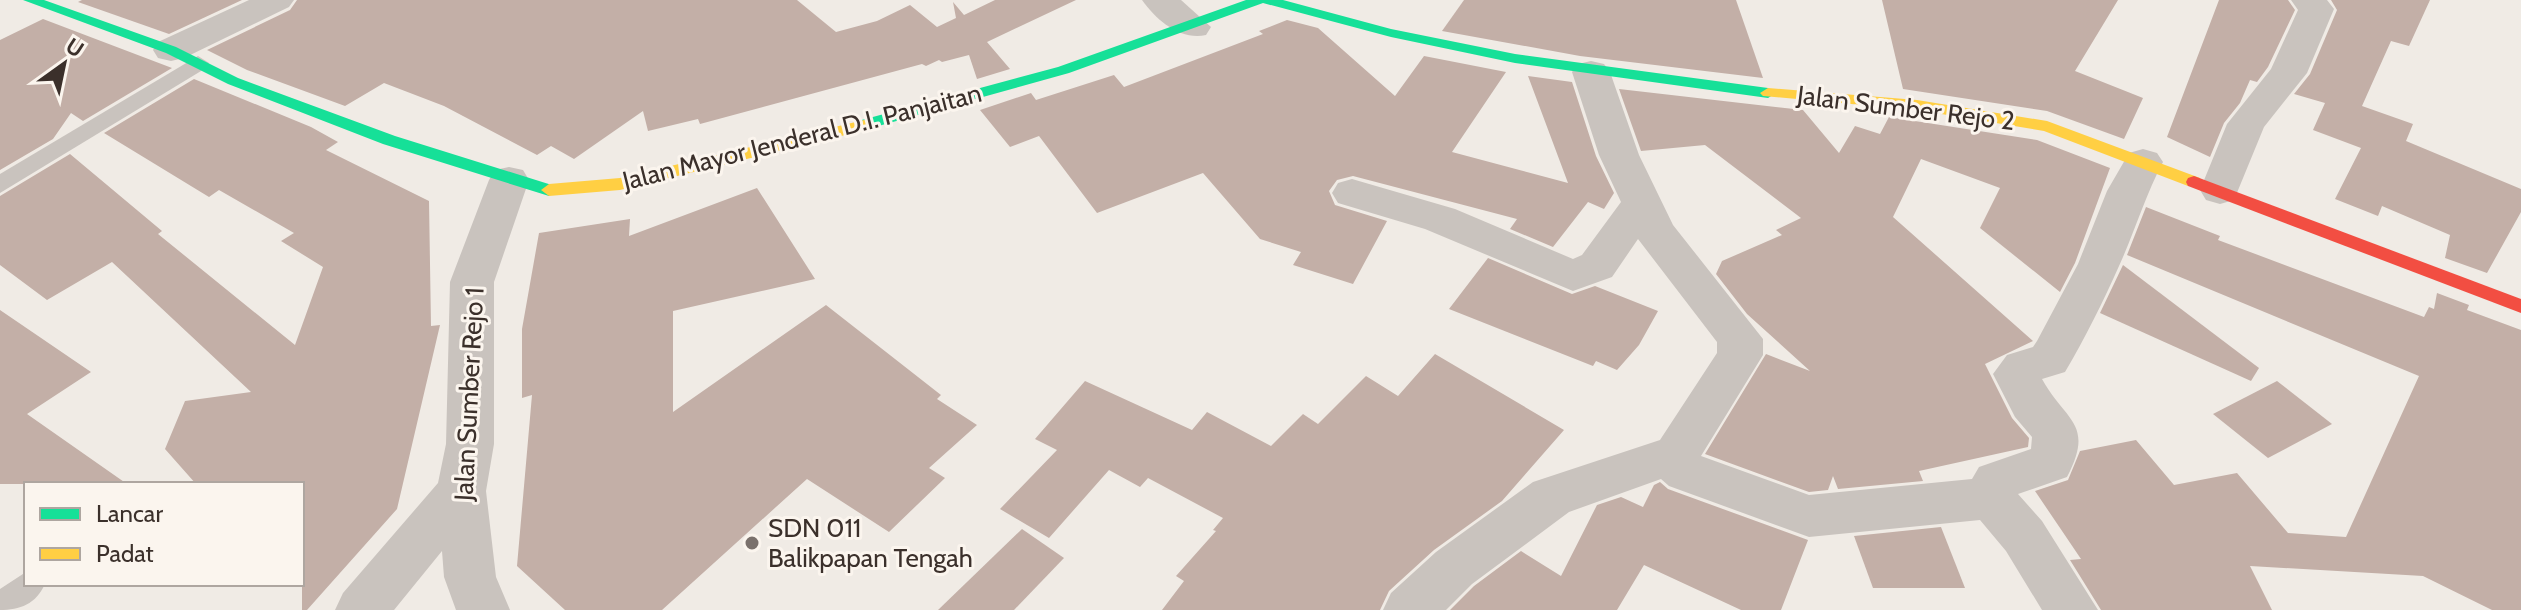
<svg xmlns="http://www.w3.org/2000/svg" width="2521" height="610" font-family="Cabin,sans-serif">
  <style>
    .building { fill: #c3afa7 }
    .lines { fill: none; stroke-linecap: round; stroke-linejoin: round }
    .lane { fill: #c9c3be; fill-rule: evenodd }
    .street { fill: #c9c3be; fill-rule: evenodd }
    .fast { fill: #16e098; fill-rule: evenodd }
    .slow { fill: #ffcf43; fill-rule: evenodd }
    .jam { fill: #f24e42; fill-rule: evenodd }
    .poi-dot { fill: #7a716c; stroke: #fbf5ee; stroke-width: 3 }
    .labels { text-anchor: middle; stroke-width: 6; stroke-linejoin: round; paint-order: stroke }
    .street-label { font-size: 26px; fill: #3b302b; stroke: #fbf5ee }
    .poi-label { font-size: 26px; fill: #3b302b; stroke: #fbf5ee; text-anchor: start }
  </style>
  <rect width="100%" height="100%" fill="#f0ebe5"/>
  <g class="building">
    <path d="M82,0H242L169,34L78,2Z"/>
    <path d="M297,0H797L836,32L877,21L910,5L937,27L956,18L953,2L964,15L995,0H1076L987,42L1010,69L977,79L969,55L942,62L939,60L926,66L922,64L700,124L698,119L648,131L643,111L574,159L551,146L537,155L444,106L384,83L345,106L247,70L207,50L290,10Z"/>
    <path d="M1464,0H1736L1763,78L1580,56L1442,31Z"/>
    <path d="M1882,0H2118L2075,71L2143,98L2124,139L2047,111L1903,89Z"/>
    <path d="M2219,0H2288L2295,10L2268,67L2257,82L2250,80L2240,103L2224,123L2210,157L2167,137Z"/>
    <path d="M2331,0H2430L2409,46L2391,41L2362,106L2413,124L2406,141L2521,189V212L2487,273L2445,258L2450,235L2382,206L2378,216L2335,199L2361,148L2313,130L2325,103L2294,94L2310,74L2337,10Z"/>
    <path d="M43,19L172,68L83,121L71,113L53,139L0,170V40Z"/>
    <path d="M1287,20L1318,28L1395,96L1424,56L1506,72L1452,152L1568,183L1528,76L1572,82L1596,156L1614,193L1604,209L1588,202L1553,247L1510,229L1517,219L1353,176L1337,180L1329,191L1335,205L1387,221L1353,284L1293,265L1301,252L1260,239L1203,173L1097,213L1039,136L1010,147L980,110L1031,93L1036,100L1114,75L1124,87L1263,34L1259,31Z"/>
    <path d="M194,79L311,127L338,142L326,150L429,201L431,326L440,325L397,509L307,610H302V484H196L165,449L185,401L251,392L112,262L47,300L0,265V196L70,154L162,231L158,234L295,345L323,267L281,241L294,233L219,190L209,197L104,133Z"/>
    <path d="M1619,89L1803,110L1839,153L1855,126L1880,134L1889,117L2037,140L2110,168L2075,263L2060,292L1980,228L2000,188L1921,159L1893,217L2033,341L1985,364L2012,418L2029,438L2028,447L1919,471L1923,481L1838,489L1833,476L1828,490L1809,492L1705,454L1766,354L1810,371L1747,314L1716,274L1722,261L1782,235L1776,230L1801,218L1705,145L1641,151Z"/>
    <path d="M757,188L815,279L673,311V412L826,305L941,395L937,399L977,425L929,468L945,478L889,532L807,479L662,610H565L517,566L532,395L522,398V329L539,233L630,219L629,236Z"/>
    <path d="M2146,207L2220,236L2218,240L2424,317L2429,307L2434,309L2437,293L2469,305L2467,310L2521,330V610H2492L2423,576L2250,566L2272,610H2101L2070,560L2081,559L2035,491L2068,480L2080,451L2136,440L2174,485L2237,473L2288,533L2346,537L2419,376L2127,255Z"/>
    <path d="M1488,258L1572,294L1595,286L1658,311L1639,345L1617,370L1596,361L1593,366L1449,309Z"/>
    <path d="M2123,265L2259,368L2251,381L2100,313Z"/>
    <path d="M0,310L91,372L27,414L127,484H0Z"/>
    <path d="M1435,354L1564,430L1502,501L1434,550L1389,591L1380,610H1162L1184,581L1176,576L1216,531L1213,530L1223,518L1148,478L1140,487L1109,470L1049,538L1000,509L1057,450L1035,439L1085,381L1192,430L1207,412L1271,446L1303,414L1318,424L1366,376L1398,396Z"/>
    <path d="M2277,381L2332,424L2268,458L2213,414Z"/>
    <path d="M1660,482L1668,489L1808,540L1781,610H1741L1644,565L1617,610H1450L1474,586L1521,551L1561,576L1597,505L1621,497L1643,507L1654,485Z"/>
    <path d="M1941,527L1965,588H1873L1854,536Z"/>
    <path d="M1022,529L1064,558L1014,610H938Z"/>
  </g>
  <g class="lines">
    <g class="lane">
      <path d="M198,56L209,63L206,68L0,193V174Z"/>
      <path d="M26,572V584H45C36,604 20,610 0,610V589Z"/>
    </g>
    <g class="street">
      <path d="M249,0H294L289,7L184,58L171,61L158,58L153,50L158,42Z"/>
      <path d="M1142,0H1181L1211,27L1206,35C1181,41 1156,20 1142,0Z"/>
      <path d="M2291,0H2327L2334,9L2307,73L2264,127L2234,200L2220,204L2206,200L2200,190L2227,124L2271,69L2298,10Z"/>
      <path d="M1591,61L1604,64L1610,72L1639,155L1673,225L1763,339V355L1701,456L1809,495L1972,479L1979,467L2031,449L2032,437L2015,417L1993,374L2007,355L2033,347L2037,341L2078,264L2107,191L2129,153L2143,149L2157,153L2163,162C2145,196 2135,231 2119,266C2103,302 2085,338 2065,372L2042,379C2066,422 2095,423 2067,477L2018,494L2042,521L2098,610H2042L2006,551L1980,520L1809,537L1669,486L1661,479L1569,512L1472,584L1446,610H1383L1391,593L1436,552L1533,482L1660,440L1717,353V342L1638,239L1612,277L1573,291L1425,229L1338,203L1332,193L1338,183L1352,179L1455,209L1573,259L1582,255L1621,202L1599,155L1572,72L1578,64Z"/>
      <path d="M509,167L523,170L529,180L494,282V444L486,491L496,577L510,610H456L444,577L442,551L394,610H335L343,593L438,483L446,444L450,282L489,180L495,170Z"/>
    </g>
    <g class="fast">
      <path d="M23,0H44L176,47L238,78L395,136L555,186L557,190L549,196L383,144L228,84L166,53Z"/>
      <path d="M1246,0H1283L1391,29L1515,54L1768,88L1776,93L1768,98L1515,63L1391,37L1263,3L1069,73L864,130L856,125L858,121L1058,67Z"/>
    </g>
    <g class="slow">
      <path d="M1768,88L1917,100L2047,121L2200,178L2202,182L2200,186H2188L2044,131L1917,110L1763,96L1760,93Z"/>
      <path d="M864,120L870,121L872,125L870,129L620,190L549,196L541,190L549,184L620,178Z"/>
    </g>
    <path class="jam" d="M2194,176L2521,299V313L2188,186L2186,182L2188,178Z"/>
  </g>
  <circle class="poi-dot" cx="752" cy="543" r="8"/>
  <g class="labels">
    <g class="street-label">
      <text transform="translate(1906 108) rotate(7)" y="9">Jalan Sumber Rejo 2</text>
      <text transform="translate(802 137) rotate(-14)" y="9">Jalan Mayor Jenderal D.I. Panjaitan</text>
      <text transform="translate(469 394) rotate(-87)" y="9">Jalan Sumber Rejo 1</text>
    </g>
    <g class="poi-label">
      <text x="768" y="537">SDN 011<tspan x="768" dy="30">Balikpapan Tengah</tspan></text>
    </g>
  </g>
  <rect x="24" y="482" width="280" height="104" fill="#fbf5ee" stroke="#aea6a0" stroke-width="2"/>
  <rect x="40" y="508" width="40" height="12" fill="#16e098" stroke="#aea6a0" stroke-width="2"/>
  <text x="96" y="522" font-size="24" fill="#3b302b">Lancar</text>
  <rect x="40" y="548" width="40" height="12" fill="#ffcf43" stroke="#aea6a0" stroke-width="2"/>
  <text x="96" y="562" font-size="24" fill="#3b302b">Padat</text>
  <g transform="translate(64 64) rotate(33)" stroke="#fbf5ee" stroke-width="6" paint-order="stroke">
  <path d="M0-6L14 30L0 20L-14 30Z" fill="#3b302b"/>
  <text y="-12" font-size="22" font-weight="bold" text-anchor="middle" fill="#3b302b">U</text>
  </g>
</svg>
